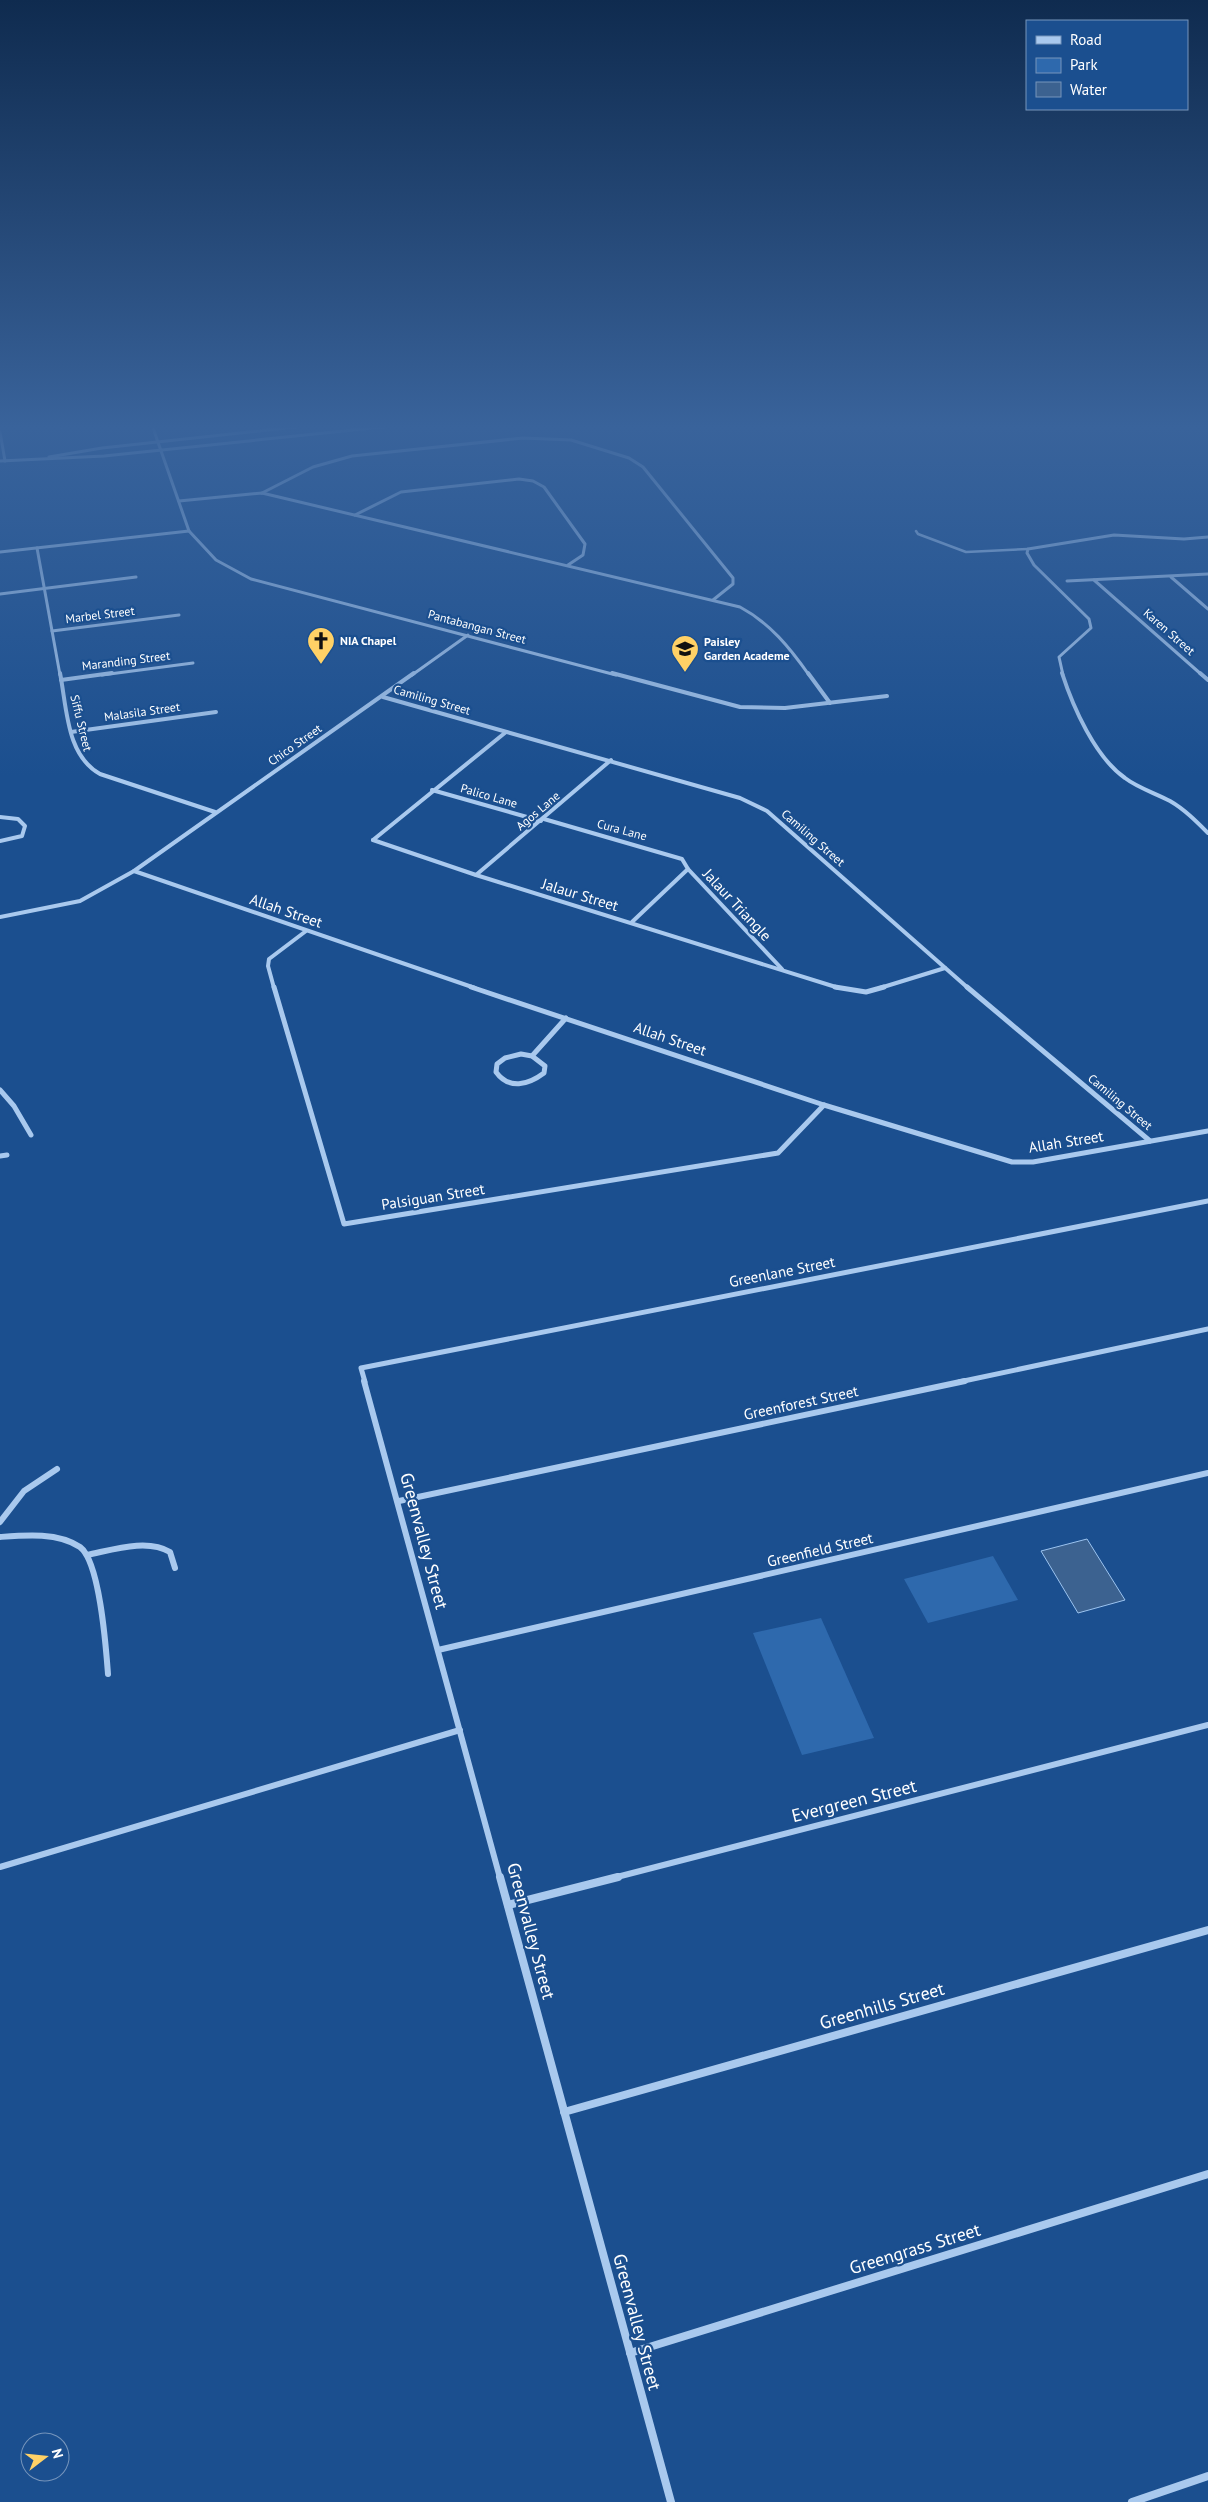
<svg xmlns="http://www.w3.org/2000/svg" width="1208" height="2502" font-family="'PT Sans',sans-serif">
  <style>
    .green { fill: #2e69ad }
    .water { fill: #3c6290; stroke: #9cc4f0 }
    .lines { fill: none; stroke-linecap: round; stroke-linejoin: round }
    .pedestrian { stroke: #a9c9ee; stroke-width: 2.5 }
    .minor-far4 { stroke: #a9c9ee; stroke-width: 3 }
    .minor-far3 { stroke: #a9c9ee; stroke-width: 4 }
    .minor-far2 { stroke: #a9c9ee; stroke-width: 5 }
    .minor-far1 { stroke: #a9c9ee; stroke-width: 6 }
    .minor { stroke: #a9c9ee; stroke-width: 8 }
    .labels { text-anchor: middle; stroke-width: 4.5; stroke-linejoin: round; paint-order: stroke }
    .far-street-label { font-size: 12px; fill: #fff; stroke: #1b4f8f }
    .far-poi-label { font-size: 12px; font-weight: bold; fill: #fff; stroke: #1b4f8f; text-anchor: start }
    .street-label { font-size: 15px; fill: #fff; stroke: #1b4f8f }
    .near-street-label { font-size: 18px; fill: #fff; stroke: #1b4f8f }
  </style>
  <rect width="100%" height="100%" fill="#1b4f8f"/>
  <g class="green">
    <path d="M993,1556L1018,1600L928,1623L904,1579Z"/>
    <path d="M821,1618L874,1738L802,1755L753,1633Z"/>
  </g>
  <path class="water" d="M1087,1539L1125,1600L1078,1613L1041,1551Z"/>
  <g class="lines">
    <path class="pedestrian" d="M916,531L918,534L966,552L1028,549"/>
    <g class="minor-far4">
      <path d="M152,425L189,531L216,560L251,579L616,675"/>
      <path d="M62,427L74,425"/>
      <path d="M0,432L5,461"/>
      <path d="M49,457L102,448L314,425"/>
      <path d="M0,461L104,456L401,425"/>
      <path d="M262,493L313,467L352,456L523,438L571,440L629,458L643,467L733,578V584L713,600"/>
      <path d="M179,501L262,493L740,607C770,623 790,648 809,675"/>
      <path d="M355,515L401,492L519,479L533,481L544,487L585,544L583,555L568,565"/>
      <path d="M37,548L60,675"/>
      <path d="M0,552L189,531"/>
      <path d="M1171,577L1208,609"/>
      <path d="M1094,580L1202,675"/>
      <path d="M1067,581L1208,574"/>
      <path d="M0,594L136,577"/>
      <path d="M52,631L179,615"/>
      <path d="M102,675L193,663"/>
      <path d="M412,675L468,635"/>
      <path d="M1063,675L1059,657L1091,628L1089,619L1034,565L1027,553L1028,549L1114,535L1184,539L1208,537"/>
    </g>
    <g class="minor-far3">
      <path d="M60,673C67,708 66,755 100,774L215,812"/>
      <path d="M612,673L740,707L785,708L887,696"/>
      <path d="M808,673L830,703"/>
      <path d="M1062,673C1073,707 1095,757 1125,778C1138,788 1155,793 1170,801C1184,809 1196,821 1208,833"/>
      <path d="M1200,673L1208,680"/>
      <path d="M61,680L112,673"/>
      <path d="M383,697L740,798L767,811L968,988"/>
      <path d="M71,732L216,712"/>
      <path d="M432,790L541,821"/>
      <path d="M0,817L18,819L25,826L22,836L0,841"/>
      <path d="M544,819L682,859L688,869L782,969"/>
      <path d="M373,840L476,875L839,988"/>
      <path d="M373,840L506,732"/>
      <path d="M134,871L475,988"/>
      <path d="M476,875L611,760"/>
      <path d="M0,917L80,901L134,871L414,673"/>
      <path d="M632,922L688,869"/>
      <path d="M274,988L268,966L269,959L306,931"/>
      <path d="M880,988L945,968"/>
    </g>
    <g class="minor-far2">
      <path d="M274,987L344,1224L778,1153L824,1105"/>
      <path d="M471,987L824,1105L1012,1162H1033L1208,1131"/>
      <path d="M835,987L866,992L884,987"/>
      <path d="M967,987L1150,1141"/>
      <path d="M521,1054L532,1056L545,1066L544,1073C528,1085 509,1090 496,1072L497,1064L505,1058Z"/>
      <path d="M532,1056L566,1018"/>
      <path d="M0,1090L14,1106L31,1135"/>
      <path d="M0,1156L7,1155"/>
      <path d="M365,1382L361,1368L1208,1201"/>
      <path d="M959,1382L1208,1329"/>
    </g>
    <g class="minor-far1">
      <path d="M364,1381L500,1878"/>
      <path d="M399,1501L965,1381"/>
      <path d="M0,1522L24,1491L57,1469"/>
      <path d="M0,1537C25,1535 58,1532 80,1547C100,1562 106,1648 108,1674"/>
      <path d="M87,1555C112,1550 147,1538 170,1552L175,1568"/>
      <path d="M438,1650L1208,1473"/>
      <path d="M0,1867L460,1730"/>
      <path d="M613,1878L1208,1725"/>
    </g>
    <g class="minor">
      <path d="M500,1877L671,2502"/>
      <path d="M508,1905L618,1877"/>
      <path d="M564,2112L1208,1930"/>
      <path d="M630,2353L1208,2174"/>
      <path d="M1132,2502L1208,2476"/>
    </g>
  </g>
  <linearGradient id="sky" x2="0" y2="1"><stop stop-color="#0f2b4f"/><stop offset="0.55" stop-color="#39639b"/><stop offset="1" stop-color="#39639b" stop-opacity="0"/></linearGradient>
  <rect width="1208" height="776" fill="url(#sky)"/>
  <defs>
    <symbol id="church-pin" viewBox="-11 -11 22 30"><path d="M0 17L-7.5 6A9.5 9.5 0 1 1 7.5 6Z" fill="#ffd166" stroke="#1b4f8f"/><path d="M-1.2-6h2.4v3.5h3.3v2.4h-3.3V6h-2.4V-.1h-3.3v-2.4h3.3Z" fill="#111"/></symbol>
    <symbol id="school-pin" viewBox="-11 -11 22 30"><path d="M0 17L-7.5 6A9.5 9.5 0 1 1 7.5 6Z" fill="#ffd166" stroke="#1b4f8f"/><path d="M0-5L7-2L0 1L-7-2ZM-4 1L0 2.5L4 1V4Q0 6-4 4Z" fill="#111"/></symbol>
  </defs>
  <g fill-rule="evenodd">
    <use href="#church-pin" x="305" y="625" width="32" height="43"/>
    <use href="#school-pin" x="669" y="633" width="32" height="43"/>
  </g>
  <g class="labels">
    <g class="far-street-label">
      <text transform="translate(100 615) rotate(-7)" y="4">Marbel Street</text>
      <text transform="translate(477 627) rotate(15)" y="4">Pantabangan Street</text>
      <text transform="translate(1169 632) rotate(41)" y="4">Karen Street</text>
      <text transform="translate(126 661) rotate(-7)" y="4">Maranding Street</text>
      <text transform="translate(432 700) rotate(16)" y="4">Camiling Street</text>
      <text transform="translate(142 712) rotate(-8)" y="4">Malasila Street</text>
      <text transform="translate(81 723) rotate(76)" y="4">Siffu Street</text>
      <text transform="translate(295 745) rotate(-35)" y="4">Chico Street</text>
      <text transform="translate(489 796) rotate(16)" y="4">Palico Lane</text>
      <text transform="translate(538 811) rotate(-40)" y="4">Agos Lane</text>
      <text transform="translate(622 830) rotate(15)" y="4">Cura Lane</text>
      <text transform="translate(813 838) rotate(41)" y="4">Camiling Street</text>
      <text transform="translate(1120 1102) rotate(40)" y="4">Camiling Street</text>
    </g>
    <g class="far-poi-label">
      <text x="340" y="645">NIA Chapel</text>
      <text x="704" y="646">Paisley<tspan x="704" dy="14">Garden Academe</tspan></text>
    </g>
    <g class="street-label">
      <text transform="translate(580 895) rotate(17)" y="5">Jalaur Street</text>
      <text transform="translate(737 905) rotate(47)" y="5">Jalaur Triangle</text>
      <text transform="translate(286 911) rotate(19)" y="5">Allah Street</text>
      <text transform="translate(670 1039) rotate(19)" y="5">Allah Street</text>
      <text transform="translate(1066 1142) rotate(-9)" y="5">Allah Street</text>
      <text transform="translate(433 1197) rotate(-9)" y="5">Palsiguan Street</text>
      <text transform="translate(782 1272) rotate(-11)" y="5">Greenlane Street</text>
      <text transform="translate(801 1403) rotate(-12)" y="5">Greenforest Street</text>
      <text transform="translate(820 1550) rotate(-13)" y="5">Greenfield Street</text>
    </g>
    <g class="near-street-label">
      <text transform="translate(424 1541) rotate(75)" y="6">Greenvalley Street</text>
      <text transform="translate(854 1801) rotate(-14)" y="6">Evergreen Street</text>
      <text transform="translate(531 1931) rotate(75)" y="6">Greenvalley Street</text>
      <text transform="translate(882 2006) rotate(-16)" y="6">Greenhills Street</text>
      <text transform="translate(915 2249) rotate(-17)" y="6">Greengrass Street</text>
      <text transform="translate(637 2322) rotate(75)" y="6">Greenvalley Street</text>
    </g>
  </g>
  <rect x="1026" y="20" width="162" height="90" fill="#1b4f8f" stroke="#7695bc"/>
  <rect x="1036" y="36" width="25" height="8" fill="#a9c9ee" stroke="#7695bc"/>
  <text x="1070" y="45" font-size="15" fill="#ffffff">Road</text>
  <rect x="1036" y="58" width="25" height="15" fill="#2e69ad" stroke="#7695bc"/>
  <text x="1070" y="70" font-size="15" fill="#ffffff">Park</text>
  <rect x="1036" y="82" width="25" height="15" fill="#3c6290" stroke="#7695bc"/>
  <text x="1070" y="95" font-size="15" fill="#ffffff">Water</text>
  <g transform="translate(45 2457) rotate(74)"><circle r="24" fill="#1b4f8f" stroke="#7695bc"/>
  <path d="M0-4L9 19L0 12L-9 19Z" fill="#ffd166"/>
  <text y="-8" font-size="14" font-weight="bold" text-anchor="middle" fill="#ffffff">N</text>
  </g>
</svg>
